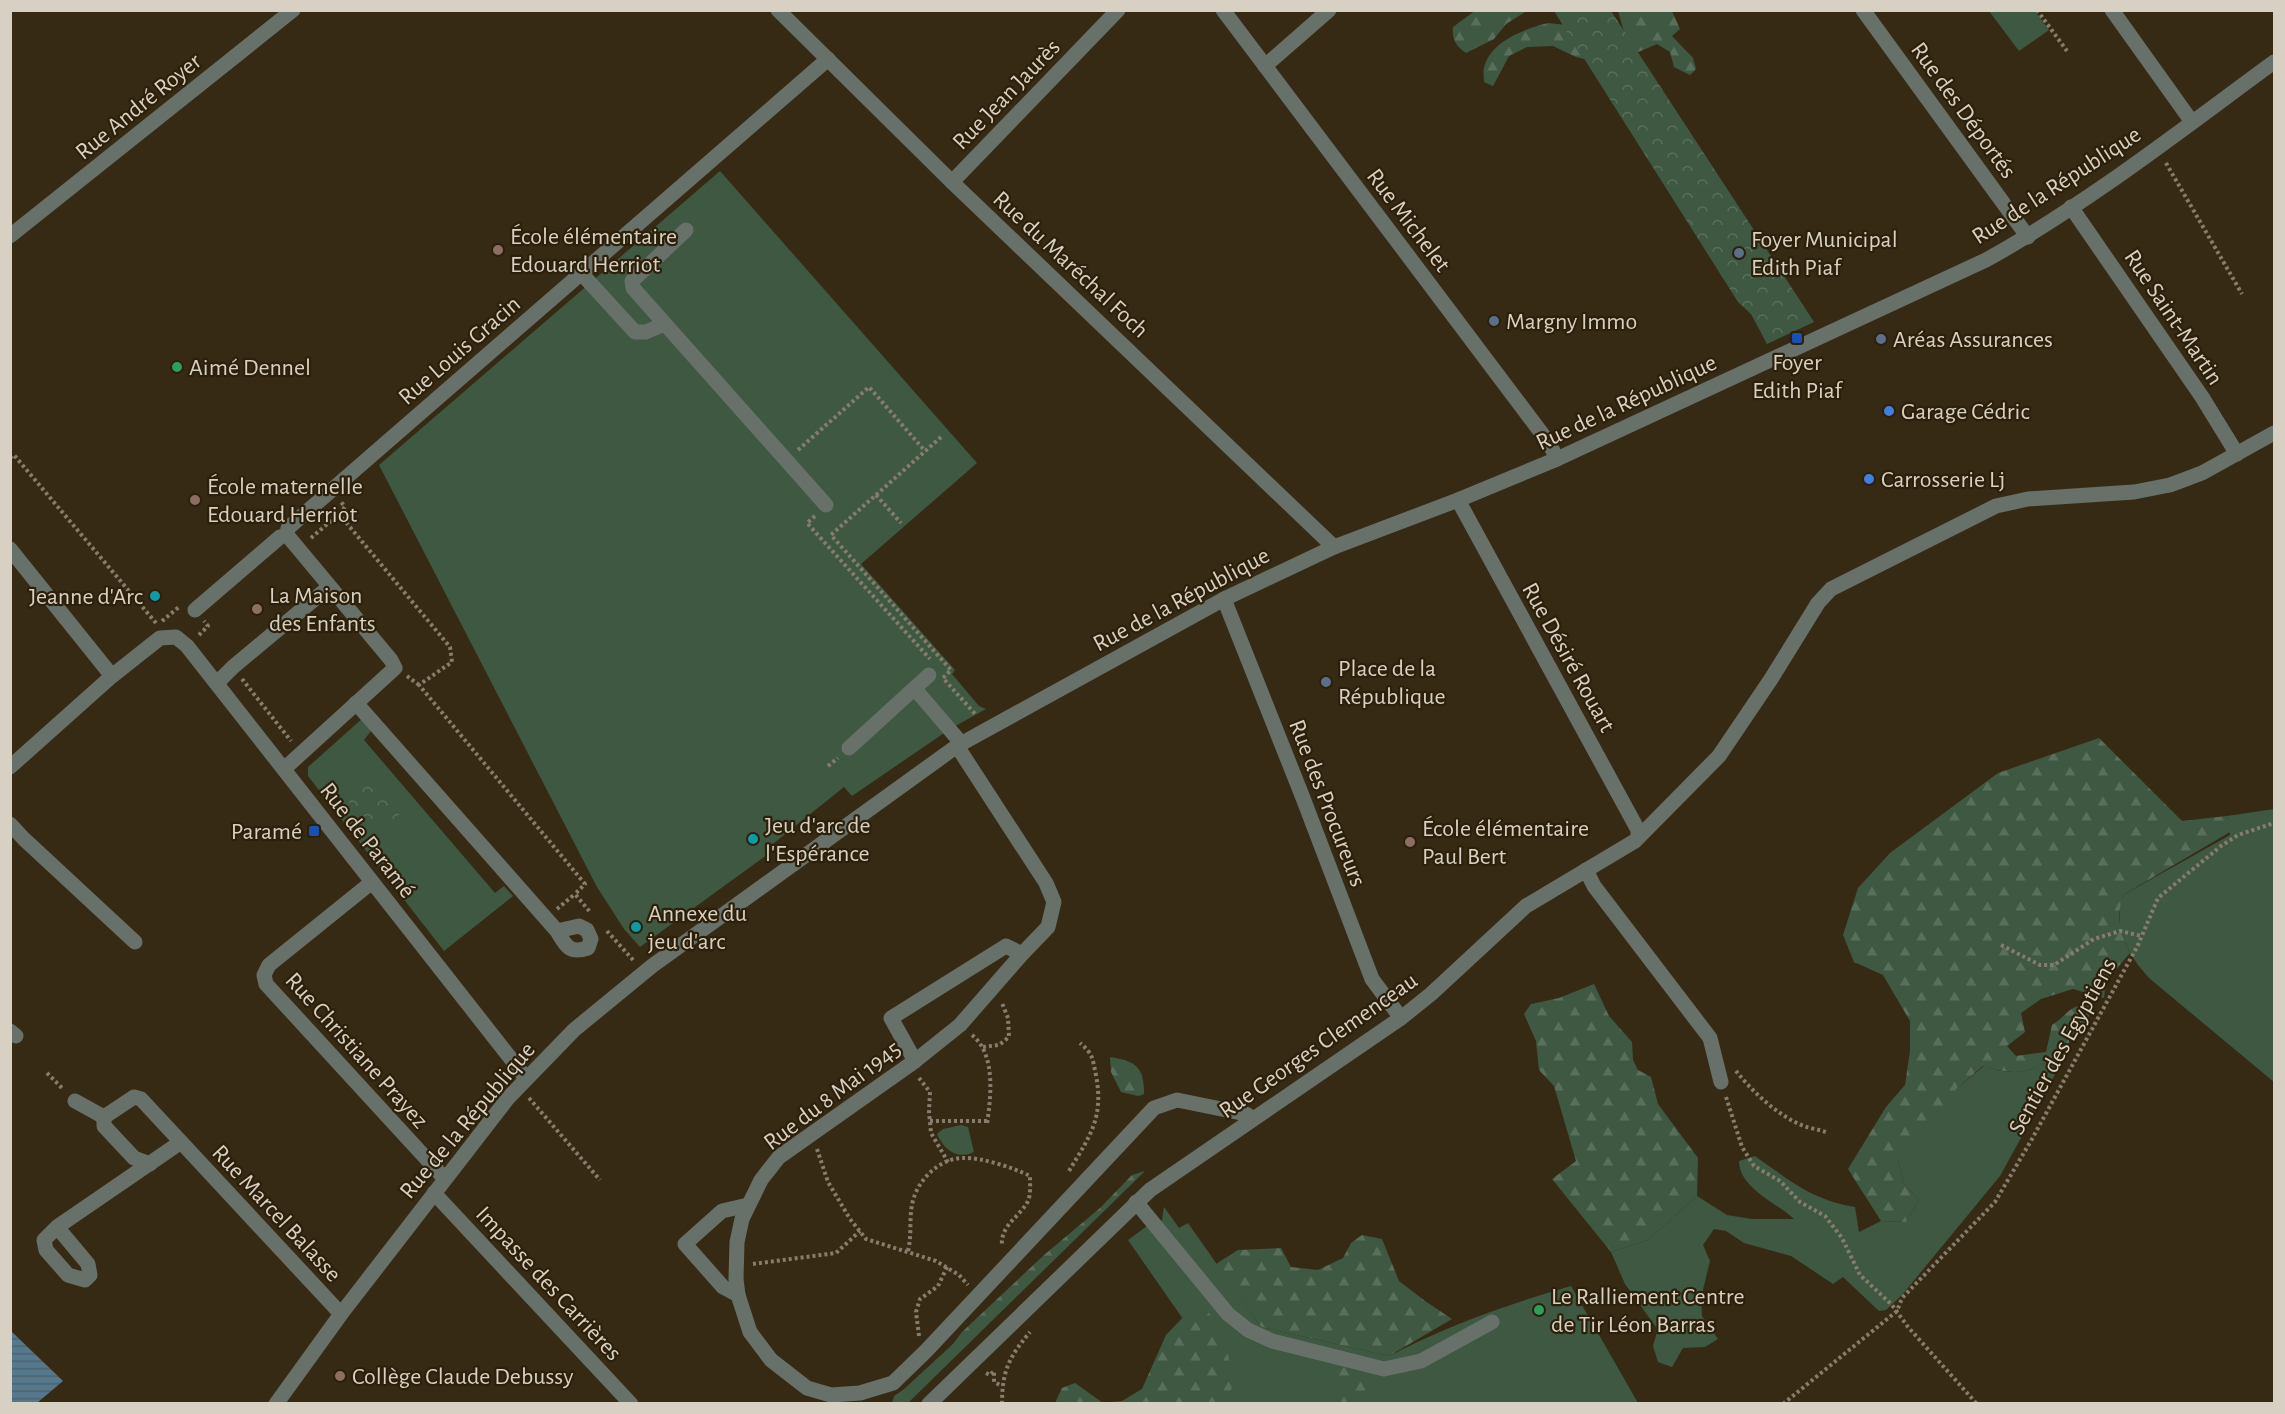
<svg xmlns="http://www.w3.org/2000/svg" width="2285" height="1414" font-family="'Alegreya Sans',sans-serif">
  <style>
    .grass { fill: #3e5842 }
    .forest { fill: url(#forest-firs) }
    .park { fill: url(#park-crowns) }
    .water { fill: url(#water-rules) }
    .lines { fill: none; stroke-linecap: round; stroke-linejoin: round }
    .path { stroke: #877d6c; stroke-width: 4; stroke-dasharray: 3 3; stroke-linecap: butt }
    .minor { stroke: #687169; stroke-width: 15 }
    .education-dot { fill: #8d6e63; stroke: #2d200b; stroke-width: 2 }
    .service-dot { fill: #5c6f8a; stroke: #2d200b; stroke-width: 2 }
    .transit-dot { fill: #1a4fb4; stroke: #2d200b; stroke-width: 2 }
    .leisure-dot { fill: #2e9e5b; stroke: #2d200b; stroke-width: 2 }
    .shop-dot { fill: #3f7fe0; stroke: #2d200b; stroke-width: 2 }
    .culture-dot { fill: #0f9aa8; stroke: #2d200b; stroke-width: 2 }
    .labels { text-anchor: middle; stroke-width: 4.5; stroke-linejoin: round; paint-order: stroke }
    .street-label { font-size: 24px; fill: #d8d0c3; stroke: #2d200b }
    .poi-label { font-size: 24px; fill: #d8d0c3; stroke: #2d200b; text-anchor: start }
  </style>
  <defs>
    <pattern id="forest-firs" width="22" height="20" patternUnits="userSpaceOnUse" patternTransform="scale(1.5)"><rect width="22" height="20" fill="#3e5842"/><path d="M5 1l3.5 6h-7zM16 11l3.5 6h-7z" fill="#596f5c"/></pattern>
    <pattern id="park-crowns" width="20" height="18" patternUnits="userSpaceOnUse" patternTransform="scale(1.5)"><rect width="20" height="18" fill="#3e5842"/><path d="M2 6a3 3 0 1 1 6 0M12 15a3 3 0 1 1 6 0" fill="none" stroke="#596f5c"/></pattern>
    <pattern id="water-rules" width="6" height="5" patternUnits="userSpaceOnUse" patternTransform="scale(1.5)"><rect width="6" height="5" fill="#55788d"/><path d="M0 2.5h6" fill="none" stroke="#4d616c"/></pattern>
  </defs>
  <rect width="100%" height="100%" fill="#372a15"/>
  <g class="grass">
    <path d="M1989,11H2035L2049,30L2019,51Z"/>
    <path d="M720,171L977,463L861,564L955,670L952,674L979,706L986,709L950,729L852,796L844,787L769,847L771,852L640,947L624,929L597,887L379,465Z"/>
    <path d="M363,718L370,725L371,731L364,740L495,893L504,886L513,896L444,951L308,776V767Z"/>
    <path d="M2274,809V1082L2149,978L2138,965L2130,953L2120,931V903L2123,895L2230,835L2227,816Z"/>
    <path d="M2066,1051L2049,1087L2000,1176L1902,1295L1886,1310L1879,1311L1843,1277L1833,1284L1791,1256L1744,1243L1726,1231L1714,1229L1703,1245L1710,1261L1701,1298L1702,1316L1718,1339L1705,1347L1683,1348L1672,1367L1658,1362L1653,1346L1657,1332L1656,1327L1625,1284L1611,1252L1648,1240L1697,1196L1727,1215L1752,1219H1794C1777,1203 1739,1188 1739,1161L1755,1156C1789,1180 1812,1200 1855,1207L1859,1232L1881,1221L1906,1222L1919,1200L1904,1184L1898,1161L1957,1088L1984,1066C2020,1079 2035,1070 2066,1051Z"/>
    <path d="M961,1125L968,1127L974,1152C957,1160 944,1150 937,1134L943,1129Z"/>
    <path d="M1164,1207L1179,1228L1188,1223L1261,1327L1389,1356C1447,1326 1508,1304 1571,1286L1638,1403H1206L1192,1332L1128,1240L1147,1226L1157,1228L1162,1220Z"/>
  </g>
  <g class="forest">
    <path d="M1476,10H1527V11L1506,24L1494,39L1466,53C1455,45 1452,39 1453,27Z"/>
    <path d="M1618,11H1672L1680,29L1672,36L1693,58L1696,69L1690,75L1674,67L1670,52L1657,44L1636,53L1628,46Z"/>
    <path d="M1548,23L1575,26L1589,60L1576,57L1553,46L1527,47L1509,56L1493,86L1484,82C1484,78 1483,72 1484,68C1490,41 1525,29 1548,23Z"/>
    <path d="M2099,738L2182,821L2227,816L2230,832L2123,895C2116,917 2120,933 2130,953L2106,981L2104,998L2073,989L2041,999L2021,1013L2025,1032L2007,1046L2016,1056L2046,1052L2052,1025C2069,1014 2071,1001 2093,1007L2086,1023L2071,1036L2066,1051C2034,1071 2020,1078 1983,1066L1957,1088L1930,1134L1898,1161L1904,1184L1919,1200L1906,1222L1881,1221L1848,1169L1886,1107L1905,1085L1910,1051V1021L1883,975L1854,962L1843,935L1858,888L1890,853L1998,773Z"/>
    <path d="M1594,984L1609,1016L1632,1042L1633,1060L1638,1070L1651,1077L1658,1104L1698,1158L1697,1196L1648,1240L1611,1252L1552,1179L1576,1161L1554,1086L1539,1070L1536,1041L1524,1014L1531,1004L1559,998Z"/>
    <path d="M1110,1057C1136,1061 1144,1067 1144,1094L1138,1096L1121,1092L1111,1072Z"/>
    <path d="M1145,1171L908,1403H892L894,1396L903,1390L953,1344L962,1332L1044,1255L1100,1208L1132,1175Z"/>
    <path d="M1362,1235L1382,1239L1399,1281L1425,1301L1452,1319L1389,1356L1261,1327L1216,1264L1238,1250L1281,1248L1291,1267L1318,1270L1343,1258L1351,1243Z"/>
    <path d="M1202,1306C1219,1322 1225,1338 1229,1360C1233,1377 1236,1390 1223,1403H1055L1062,1388L1075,1383L1103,1403L1122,1401L1142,1389L1166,1335L1190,1310Z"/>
    <path d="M1356,1365L1372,1375V1384L1364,1391L1362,1403H1340L1333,1389L1332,1377L1341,1368Z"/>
  </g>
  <g class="park">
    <path d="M1554,11H1611L1814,322L1767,344L1751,314L1738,302Z"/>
    <path d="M360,778L379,785L400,814L386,824L384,821L378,826L374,821L367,827L349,805L347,788Z"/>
  </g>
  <path class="water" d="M11,1331L63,1381L37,1403H11Z"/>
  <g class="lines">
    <g class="path">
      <path d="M2037,10L2067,51"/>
      <path d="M2166,163L2242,294"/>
      <path d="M941,437L831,535L951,670L943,678L976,715"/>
      <path d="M798,450L869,387L925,451"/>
      <path d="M10,458L14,455L156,623"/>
      <path d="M876,495L901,523"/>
      <path d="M339,514L345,507L341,502"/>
      <path d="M815,516L807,523L930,659"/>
      <path d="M311,538L339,514L450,647L452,662L419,685L585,884L575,894L590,912"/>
      <path d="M162,621L179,607"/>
      <path d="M199,635L208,626L204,621"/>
      <path d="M407,676L419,685"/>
      <path d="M242,679L291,741"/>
      <path d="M828,766L838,758"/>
      <path d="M557,909L575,894"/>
      <path d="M607,931L634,961"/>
      <path d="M2001,945L2040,965H2054L2094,939L2120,931L2142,936"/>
      <path d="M972,1035C996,1054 991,1097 987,1124"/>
      <path d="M983,1047L999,1045L1009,1037L1008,1018L1002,1003"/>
      <path d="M1736,1071C1752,1091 1775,1113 1799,1124C1807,1128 1817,1129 1826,1132"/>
      <path d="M47,1073L64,1090"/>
      <path d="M919,1078L930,1092L929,1112L931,1133L948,1162"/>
      <path d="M1726,1097L1742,1147L1754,1166L1780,1181L1800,1202L1825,1216L1842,1238L1860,1275L1892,1305L1908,1327L1977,1404"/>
      <path d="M529,1098L600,1180"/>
      <path d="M930,1121H987"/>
      <path d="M817,1149L828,1182L850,1219L866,1239L936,1261L959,1275L968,1285"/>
      <path d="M1069,1171C1090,1136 1104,1118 1096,1075C1092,1058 1094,1055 1080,1043"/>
      <path d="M908,1251C912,1235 909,1220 912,1205C916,1181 939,1158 963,1158C981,1157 1014,1168 1030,1176C1030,1183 1031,1194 1028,1201C1020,1217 1000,1225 1002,1246"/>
      <path d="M753,1264L836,1253L860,1231"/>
      <path d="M919,1336L916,1312L920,1299L938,1286L947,1267"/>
      <path d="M986,1373L990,1375L994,1371V1382L1002,1386"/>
      <path d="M1002,1404C1002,1371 1009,1357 1030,1332"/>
      <path d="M1783,1404L1897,1311L1902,1298L1995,1202L2032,1139L2138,945L2158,898L2221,846L2238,835L2274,823"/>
    </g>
    <g class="minor">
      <path d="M778,10L952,182L1334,547"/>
      <path d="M1223,10L1549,443L1557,459"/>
      <path d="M1863,10L2028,237"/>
      <path d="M2112,10L2192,122"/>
      <path d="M1265,66L1329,10"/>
      <path d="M952,182L1118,10"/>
      <path d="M2071,207L2202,397L2237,454"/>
      <path d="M686,230L632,281L633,288L826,505"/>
      <path d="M10,236L293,10"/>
      <path d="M581,273L635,332H646L664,324"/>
      <path d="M1458,500L1638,830V836"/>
      <path d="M287,535L288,528L828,59"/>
      <path d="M10,549L112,676"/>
      <path d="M1224,599L1303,798L1372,979L1401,1018"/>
      <path d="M195,610L280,537L287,535"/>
      <path d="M217,683L233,667L329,587"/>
      <path d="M915,689L962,744"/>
      <path d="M356,703L557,931C566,946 569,954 588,948L591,939L587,930L579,926L557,931"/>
      <path d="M957,746L1046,883L1054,902L1048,927L1022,954L960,1025L915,1061L779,1157L761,1180L742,1219L737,1242L736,1279L738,1295L750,1332L771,1360L807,1388L831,1395L860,1393L893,1383L926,1351L1154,1108L1177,1100L1246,1114L1252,1118"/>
      <path d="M849,748L929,675"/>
      <path d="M10,767L112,676L160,638L176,637L187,646L526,1078"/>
      <path d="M284,769L395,668L391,660L287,535"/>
      <path d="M10,824L24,839L135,942"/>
      <path d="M1586,870L1594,886L1710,1038L1721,1082"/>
      <path d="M372,882L269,965L264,975L266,984L445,1179"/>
      <path d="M10,1031L16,1036"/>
      <path d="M915,1061L891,1018L1006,946L1022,954"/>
      <path d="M75,1101L104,1117L134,1097L141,1099L341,1314"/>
      <path d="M104,1117V1126L134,1158L150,1164"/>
      <path d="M434,1193L631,1404"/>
      <path d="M1136,1202L1228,1314L1248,1330L1272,1341L1384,1369L1421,1361L1492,1322"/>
      <path d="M57,1227L88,1264L90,1275L85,1280L68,1275L46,1250L44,1240L57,1227L181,1142"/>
      <path d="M738,1295L723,1287L685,1244L722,1211L748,1205"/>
      <path d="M276,1404L341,1314L508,1098L574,1030L652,966L957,746L1224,599L1334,547L1458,500L1557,459L1986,260C2087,204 2181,130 2274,62"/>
      <path d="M929,1404L1150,1190L1401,1018L1431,994L1526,906L1635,841L1719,756L1771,679L1818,603L1831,589L1996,506L2028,499L2134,492L2170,485L2202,473L2274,433"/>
    </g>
  </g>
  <g class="education-dot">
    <circle cx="498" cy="250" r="6"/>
    <circle cx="195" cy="500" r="6"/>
    <circle cx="257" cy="609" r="6"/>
    <circle cx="1410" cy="842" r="6"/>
    <circle cx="340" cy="1376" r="6"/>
  </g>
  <g class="service-dot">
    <circle cx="1739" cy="253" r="6"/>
    <circle cx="1494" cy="321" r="6"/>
    <circle cx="1881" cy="339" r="6"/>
    <circle cx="1326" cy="682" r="6"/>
  </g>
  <g class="transit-dot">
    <rect x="1791" y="332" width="12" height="12" rx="3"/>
    <rect x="308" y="825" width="12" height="12" rx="3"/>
  </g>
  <g class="leisure-dot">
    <circle cx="177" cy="367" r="6"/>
    <circle cx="1539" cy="1310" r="6"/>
  </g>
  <g class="shop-dot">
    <circle cx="1889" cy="411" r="6"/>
    <circle cx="1869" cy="479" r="6"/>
  </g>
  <g class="culture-dot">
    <circle cx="155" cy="596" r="6"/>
    <circle cx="753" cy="839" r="6"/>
    <circle cx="636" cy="927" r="6"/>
  </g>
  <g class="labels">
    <g class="street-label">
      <text transform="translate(1006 94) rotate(-46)" y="8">Rue Jean Jaurès</text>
      <text transform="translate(138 106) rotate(-39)" y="8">Rue André Royer</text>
      <text transform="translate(1964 110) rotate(54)" y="8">Rue des Déportés</text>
      <text transform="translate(2056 185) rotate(-33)" y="8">Rue de la République</text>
      <text transform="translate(1409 220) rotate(53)" y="8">Rue Michelet</text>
      <text transform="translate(1071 264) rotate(43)" y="8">Rue du Maréchal Foch</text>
      <text transform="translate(2174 317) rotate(56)" y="8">Rue Saint-Martin</text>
      <text transform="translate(459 350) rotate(-41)" y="8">Rue Louis Gracin</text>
      <text transform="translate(1626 402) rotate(-25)" y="8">Rue de la République</text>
      <text transform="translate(1181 599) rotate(-28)" y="8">Rue de la République</text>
      <text transform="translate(1569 657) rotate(61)" y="8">Rue Désiré Rouart</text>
      <text transform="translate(1328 803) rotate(69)" y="8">Rue des Procureurs</text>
      <text transform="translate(368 840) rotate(52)" y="8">Rue de Paramé</text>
      <text transform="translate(1318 1045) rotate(-35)" y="8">Rue Georges Clemenceau</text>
      <text transform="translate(2062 1046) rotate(-61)" y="8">Sentier des Egyptiens</text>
      <text transform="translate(357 1050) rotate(48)" y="8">Rue Christiane Prayez</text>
      <text transform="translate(832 1095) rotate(-37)" y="8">Rue du 8 Mai 1945</text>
      <text transform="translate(467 1120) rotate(-50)" y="8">Rue de la République</text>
      <text transform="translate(277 1213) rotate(47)" y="8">Rue Marcel Balasse</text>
      <text transform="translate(549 1283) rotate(47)" y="8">Impasse des Carrières</text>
    </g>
    <g class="poi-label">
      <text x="510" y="244">École élémentaire<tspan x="510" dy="28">Edouard Herriot</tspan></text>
      <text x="1751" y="247">Foyer Municipal<tspan x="1751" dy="28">Edith Piaf</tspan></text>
      <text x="1506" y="329">Margny Immo</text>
      <text x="1893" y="347">Aréas Assurances</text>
      <text x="1797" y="370" text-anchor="middle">Foyer<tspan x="1797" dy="28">Edith Piaf</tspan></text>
      <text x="189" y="375">Aimé Dennel</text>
      <text x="1901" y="419">Garage Cédric</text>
      <text x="1881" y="487">Carrosserie Lj</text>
      <text x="207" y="494">École maternelle<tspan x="207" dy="28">Edouard Herriot</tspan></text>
      <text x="269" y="603">La Maison<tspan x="269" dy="28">des Enfants</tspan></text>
      <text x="143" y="604" text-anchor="end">Jeanne d'Arc</text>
      <text x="1338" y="676">Place de la<tspan x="1338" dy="28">République</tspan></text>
      <text x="765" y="833">Jeu d'arc de<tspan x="765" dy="28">l'Espérance</tspan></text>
      <text x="1422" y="836">École élémentaire<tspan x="1422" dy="28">Paul Bert</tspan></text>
      <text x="302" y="839" text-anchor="end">Paramé</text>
      <text x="648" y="921">Annexe du<tspan x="648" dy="28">jeu d'arc</tspan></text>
      <text x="1551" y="1304">Le Ralliement Centre<tspan x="1551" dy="28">de Tir Léon Barras</tspan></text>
      <text x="352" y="1384">Collège Claude Debussy</text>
    </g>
  </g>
  <rect width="2285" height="1414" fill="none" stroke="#d8d0c3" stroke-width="24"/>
</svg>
